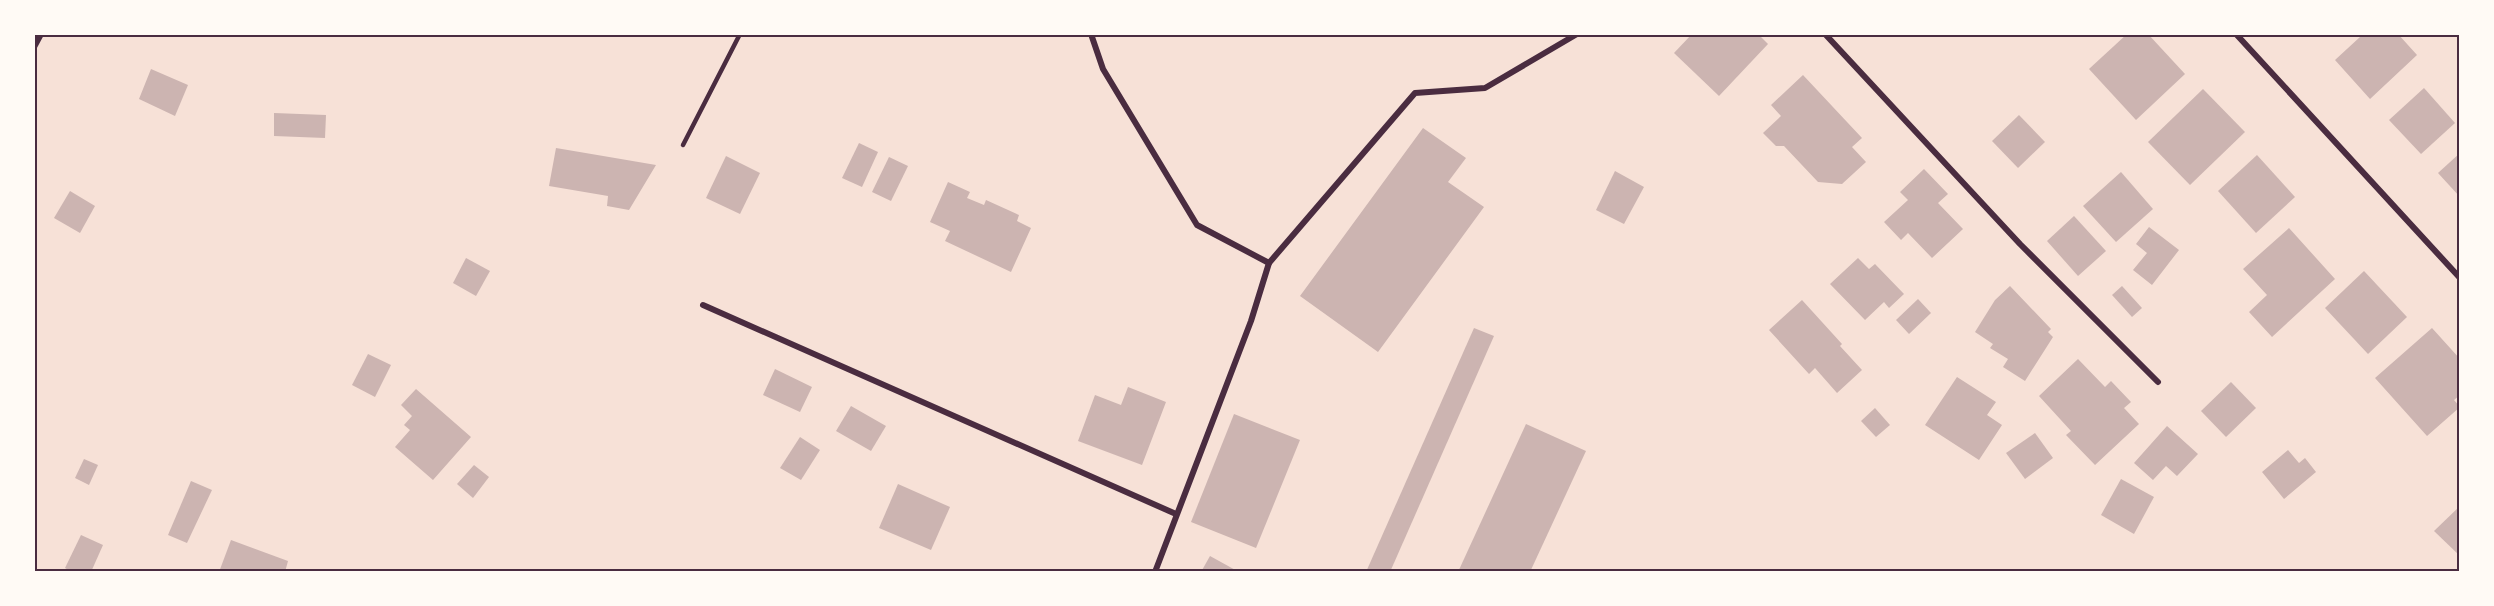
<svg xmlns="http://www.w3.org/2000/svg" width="2494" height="606" font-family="Helvetica,sans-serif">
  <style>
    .building { fill: #ccb4b1 }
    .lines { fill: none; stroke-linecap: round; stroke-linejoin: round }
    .service { stroke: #4a2c40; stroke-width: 4.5 }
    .minor { stroke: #4a2c40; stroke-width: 6 }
    .neatline { fill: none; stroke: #4a2c40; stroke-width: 2 }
  </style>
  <rect width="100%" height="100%" fill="#f7e1d7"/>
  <g class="building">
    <path d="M1692,34H1758L1768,44L1719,96L1674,53Z"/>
    <path d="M2127,34H2148L2185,74L2136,120L2089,69Z"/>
    <path d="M2358,34H2398L2417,55L2370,99L2335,60L2360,37Z"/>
    <path d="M151,69L188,85L175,116L139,99Z"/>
    <path d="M1803,75L1862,138L1852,147L1866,162L1842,184L1818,182L1784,146H1776L1763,133L1781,116L1771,105Z"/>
    <path d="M2424,88L2455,123L2421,154L2389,120Z"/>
    <path d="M2203,89L2245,132L2190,185L2148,142Z"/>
    <path d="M274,113L326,115L325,138L274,136Z"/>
    <path d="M2019,115L2045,142L2018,168L1992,141Z"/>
    <path d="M1423,128L1466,158L1448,182L1484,207L1378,352L1300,296Z"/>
    <path d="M859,143L878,152L862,187L842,178Z"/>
    <path d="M556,148L615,158L656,165L629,210L607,206L608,196L549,186Z"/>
    <path d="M2460,153V197L2438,173Z"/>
    <path d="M2257,155L2295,197L2256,233L2218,191Z"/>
    <path d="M726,156L760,173L740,214L706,198Z"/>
    <path d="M889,157L908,166L891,201L872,192Z"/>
    <path d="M1924,169L1948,194L1938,203L1963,229L1932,258L1908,233L1901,240L1884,222L1908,200L1900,192Z"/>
    <path d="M1615,171L1644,187L1624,224L1596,210Z"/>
    <path d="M2121,172L2153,209L2116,242L2083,206Z"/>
    <path d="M948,182L970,192L967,198L984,205L986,200L1019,215L1017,221L1031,228L1011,272L945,241L950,231L930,222Z"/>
    <path d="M70,191L95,206L80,233L54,218Z"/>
    <path d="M2074,216L2106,251L2078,276L2047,241Z"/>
    <path d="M2149,227L2179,250L2152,285L2133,270L2147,253L2136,244Z"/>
    <path d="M2289,228L2335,279L2272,337L2249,312L2267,295L2243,269Z"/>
    <path d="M466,258L490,271L476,296L453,283Z"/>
    <path d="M1858,258L1869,269L1875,264L1904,294L1889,308L1884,302L1865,320L1830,284Z"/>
    <path d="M2364,271L2407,317L2368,354L2325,308Z"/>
    <path d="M2010,286L2051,329L2048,332L2053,337L2025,381L2003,367L2008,359L1990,348L1993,344L1975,332L1995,300Z"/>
    <path d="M2122,286L2142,308L2132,317L2112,295Z"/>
    <path d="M1918,299L1931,313L1909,334L1896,320Z"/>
    <path d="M1802,300L1842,344L1840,346L1862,370L1837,393L1815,368L1809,374L1769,330Z"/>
    <path d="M1474,328L1494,336L1390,572H1366Z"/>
    <path d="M2432,328L2460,359V395L2454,400L2460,407L2427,436L2375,378Z"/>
    <path d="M368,354L391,365L375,397L352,385Z"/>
    <path d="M2078,359L2105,387L2111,381L2131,402L2124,408L2139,424L2095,465L2066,435L2071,431L2039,396Z"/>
    <path d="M775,369L812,387L800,412L763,395Z"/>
    <path d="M1957,377L1996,402L1987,415L2002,425L1979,460L1925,425Z"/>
    <path d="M2231,382L2256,408L2226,437L2201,411Z"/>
    <path d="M1128,387L1166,402L1142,465L1078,441L1095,395L1121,405Z"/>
    <path d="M416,389L471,437L433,480L395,447L410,430L404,425L412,416L401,405Z"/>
    <path d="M851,406L886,426L871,451L836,431Z"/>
    <path d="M1875,408L1890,425L1876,437L1861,421Z"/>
    <path d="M1234,414L1300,440L1256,548L1191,522Z"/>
    <path d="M1526,424L1586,451L1530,572H1458Z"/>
    <path d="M2167,426L2198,454L2177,476L2166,466L2153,480L2134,463Z"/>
    <path d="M2035,433L2053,458L2025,479L2006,453Z"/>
    <path d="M800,437L820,450L801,480L780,468Z"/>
    <path d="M2288,450L2299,463L2305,458L2316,472L2284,499L2262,472Z"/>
    <path d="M84,459L98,465L89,485L75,478Z"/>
    <path d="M474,465L489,477L473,498L457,484Z"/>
    <path d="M2121,479L2154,497L2134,534L2101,515Z"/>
    <path d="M191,481L212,490L187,543L168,535Z"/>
    <path d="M898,484L950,507L931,550L879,528Z"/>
    <path d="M2460,506V556L2434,531Z"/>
    <path d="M81,535L103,545L91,572H72L65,568Z"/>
    <path d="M231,540L288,561L285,572H219Z"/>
    <path d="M1210,556L1239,572H1201Z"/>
  </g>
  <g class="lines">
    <path class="service" d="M683,145L740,34"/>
    <g class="minor">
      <path d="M1091,34L1103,69L1197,225L1269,263"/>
      <path d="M1825,34L2020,244L2158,382"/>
      <path d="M2236,34L2460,278"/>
      <path d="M34,47L41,34"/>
      <path d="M703,305L1176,514"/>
      <path d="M1155,572L1251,321L1269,263L1415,93L1485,88L1577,34"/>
    </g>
  </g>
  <rect width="2494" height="606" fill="none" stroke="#fffaf5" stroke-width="72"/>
  <rect x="36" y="36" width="2422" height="534" class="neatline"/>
</svg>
